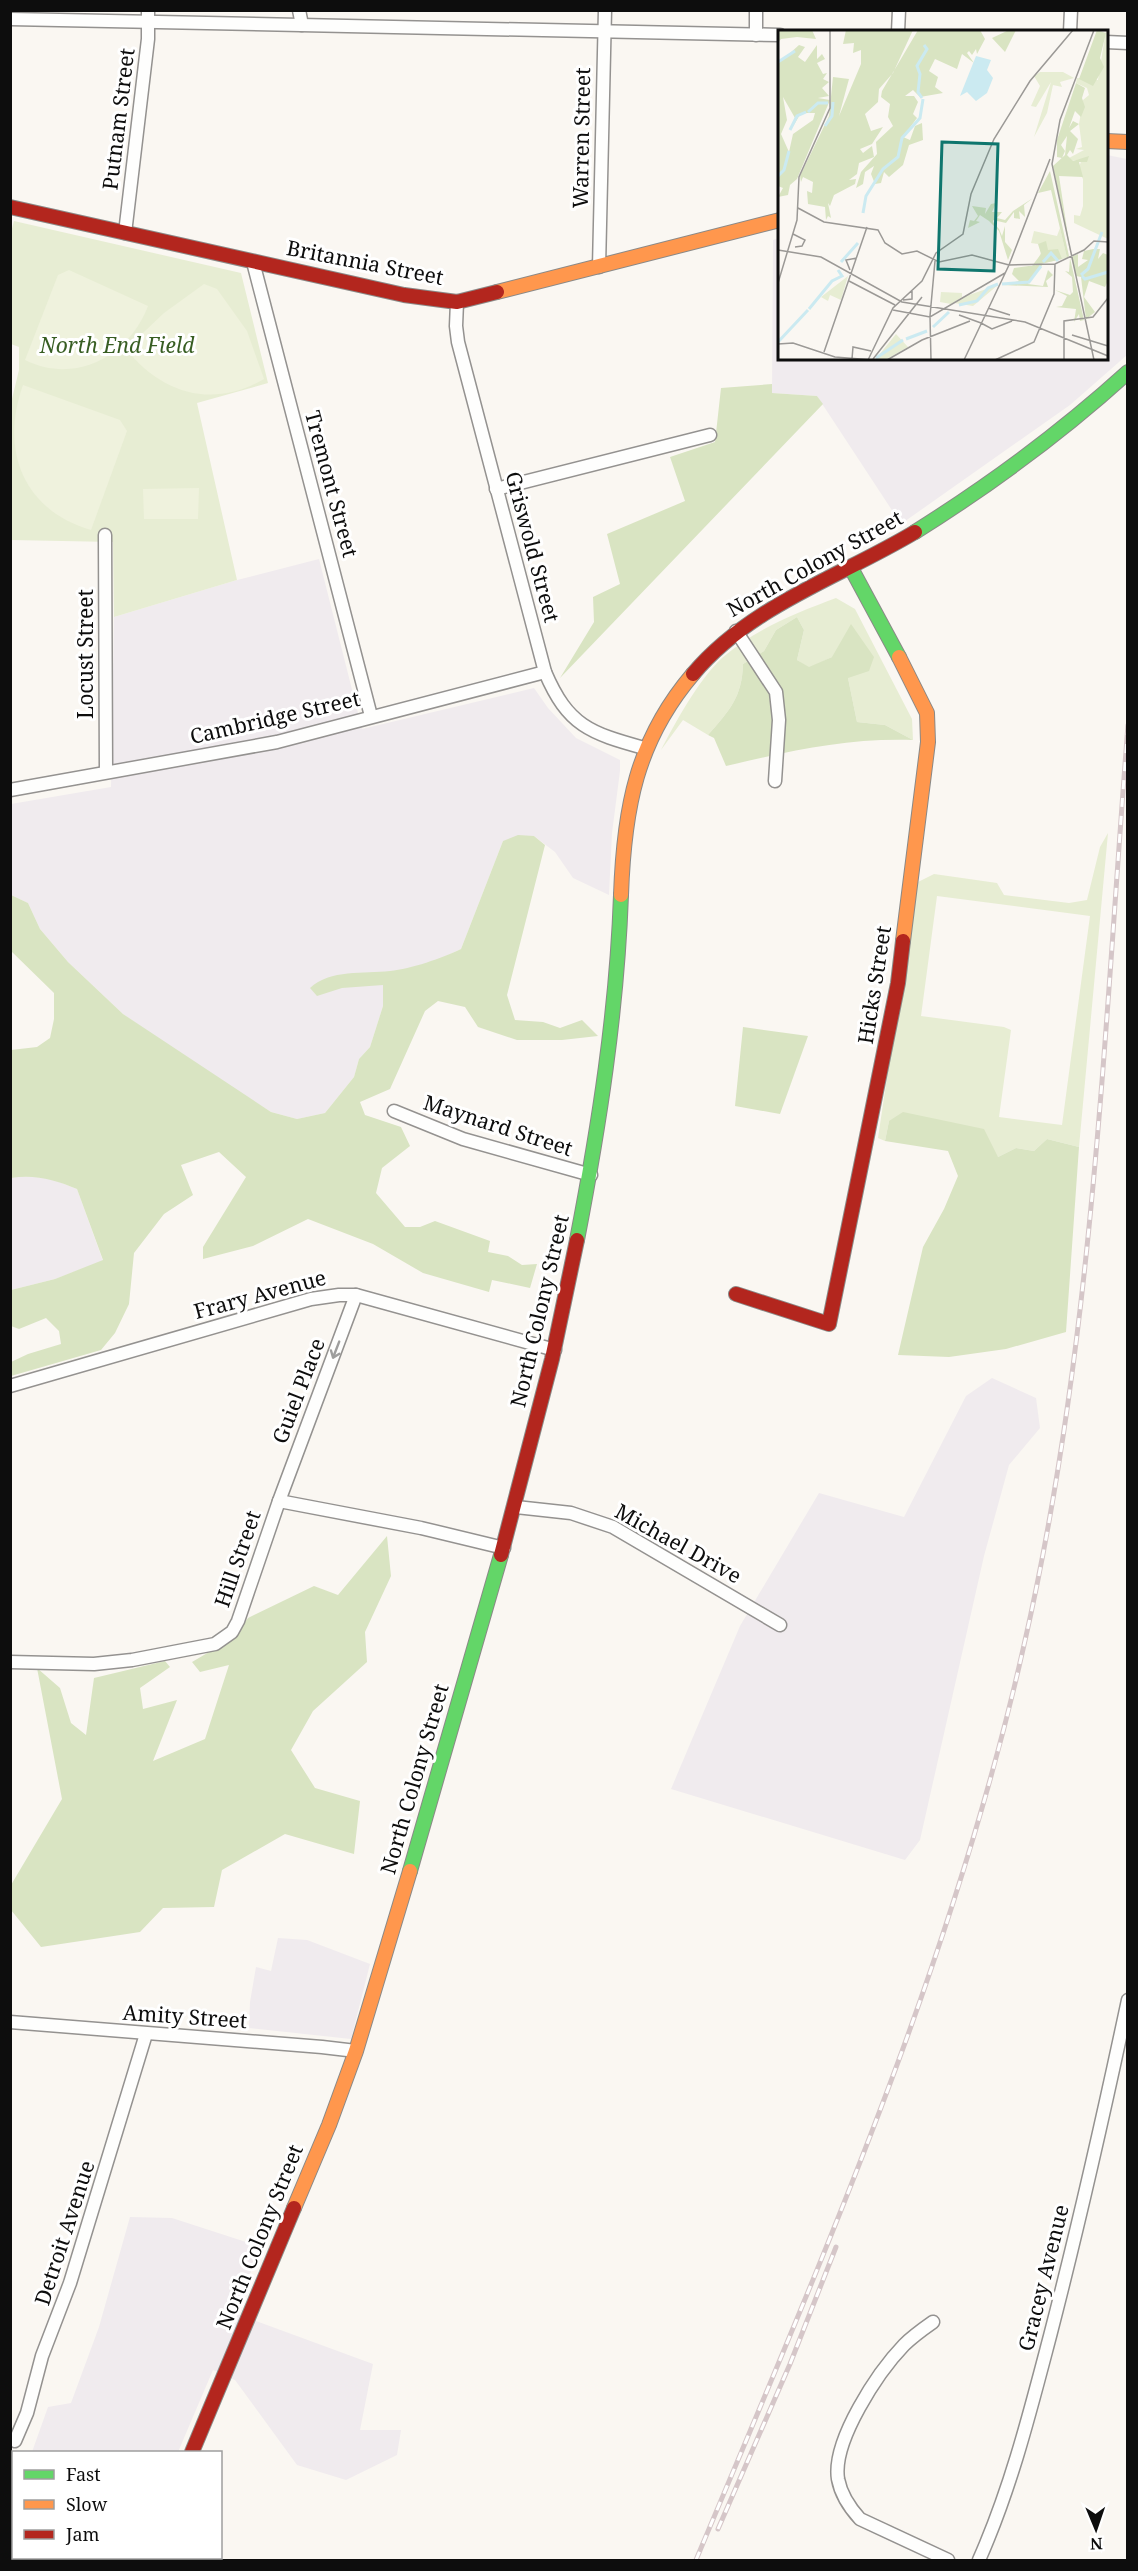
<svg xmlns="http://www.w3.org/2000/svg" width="1138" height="2571" font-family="'Noto Serif',serif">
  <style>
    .industrial { fill: #f0ebee }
    .green { fill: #e7edd3; fill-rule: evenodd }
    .forest { fill: #d9e4c2 }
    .pitch { fill: #eff2dd }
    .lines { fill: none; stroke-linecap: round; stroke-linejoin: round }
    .street-casing { stroke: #949290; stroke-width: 15 }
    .fast-casing { stroke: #8a8987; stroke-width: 16 }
    .slow-casing { stroke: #8a8987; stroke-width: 16 }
    .jam-casing { stroke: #8a8987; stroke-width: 16 }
    .street { stroke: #fefefd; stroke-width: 12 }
    .fast { stroke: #63d668; stroke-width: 14 }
    .slow { stroke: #ff974d; stroke-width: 14 }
    .jam { stroke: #b3261e; stroke-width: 14 }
    .rail-casing { stroke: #d5c6c8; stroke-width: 5 }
    .rail { stroke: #fff; stroke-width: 3; stroke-dasharray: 9; stroke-linecap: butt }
    .oneway { stroke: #9e9e9d }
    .labels { text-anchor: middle; stroke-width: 6; stroke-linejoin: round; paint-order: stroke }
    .street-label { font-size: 21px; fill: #0d0d0d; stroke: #fff }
    .park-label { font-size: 21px; font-style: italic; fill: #385e23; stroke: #fff }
    .inset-river { fill: none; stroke: #cbeaf1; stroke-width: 3 }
    .inset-road { fill: none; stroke: #9b9996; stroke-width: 1.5 }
    .view { fill: #0f766e; fill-opacity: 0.15; stroke: #0f766e; stroke-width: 3 }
    .inset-edge { fill: none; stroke: #0d0d0d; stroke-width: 3 }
  </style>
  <rect width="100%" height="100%" fill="#faf7f2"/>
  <g class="industrial">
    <path d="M1107,155L1127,159V355L1070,405L901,524L817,396L772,393L773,240L779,238L780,358H1106Z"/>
    <path d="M319,559L362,729L534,688L548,708L576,738L620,760V771L612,833L609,895L573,878L555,852L534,836L503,841L461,949L383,985V1006L370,1047L359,1059L354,1077L325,1113L297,1119L271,1112L183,1056L123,1014L68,962L40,929L28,903L11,895V804L111,787L114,617L237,580Z"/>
    <path d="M22,1176L49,1178L77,1189L103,1261L55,1279L11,1290V1178Z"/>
    <path d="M992,1378L1036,1398L1040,1428L1009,1465L984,1556L920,1840L905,1860L671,1789L740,1626L819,1493L904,1517L966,1396Z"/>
    <path d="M278,1938L307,1940L370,1964L351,2039L249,2028L250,2002L256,1967L271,1971Z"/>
    <path d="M130,2217L172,2218L261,2247L234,2313L373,2364L360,2430H401L397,2455L346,2480L297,2465L235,2380L213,2370L178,2452H32L48,2407L71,2403L99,2327Z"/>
  </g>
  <g class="green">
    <path d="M14,221L241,273L268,383L197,403L237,580L114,617L113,542L11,540V403L19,370V347L11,344L10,236Z"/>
    <path d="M836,598L855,609L912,719L913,740L885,725L857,722L848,678L832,657L809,668L797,660L804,630L797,617L776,630L764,651L743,664C742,697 730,710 708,735L683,720L661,750C675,723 699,679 722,658C755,629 796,613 836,598Z"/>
    <path d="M1108,833L1079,1147L1047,1139L1034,1151L1016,1148L998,1157L889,1121L885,1141L878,1138L916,883L934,874L997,883L1004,895L1069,903L1087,900L1100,847ZM937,896L1090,916L1062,1125L999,1117L1011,1030L1004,1027L921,1016Z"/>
  </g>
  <g class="forest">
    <path d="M772,384V393L817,396L823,404L560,678L594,622L593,597L620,584L607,534L685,501L670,457L715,442L721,388Z"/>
    <path d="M797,617L804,630L797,660L809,667L832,657L851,624L874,657L869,671L848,678L857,722L885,725L913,740C845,738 791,751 726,766L714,738L708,735C730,710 742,697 743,664L764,651L776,630Z"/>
    <path d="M518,835L534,836L545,845L507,995L515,1020L543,1022L560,1028L582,1020L598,1036L562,1040H517L478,1027L465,1007L438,1001L425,1011L390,1089L360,1102L365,1115L401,1127L410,1146L382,1168L376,1193L405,1227H420L435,1221L490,1241L488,1252L508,1256L522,1265L537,1264L530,1288L492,1280L489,1292L423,1273L373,1244L308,1219L253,1246L203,1259V1247L246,1177L219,1152L181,1165L193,1195L164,1214L134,1253L129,1304L115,1333L101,1350L11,1376V1362L28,1354L61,1344L59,1331L46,1318L19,1329L11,1326V1290L55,1279L103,1260L77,1189C55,1180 35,1174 11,1178V1050L37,1047L50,1038L54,1019V993L11,951V895L28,903L40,929L68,962L123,1014L271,1112L297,1119L325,1113L354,1077L359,1059L370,1047L383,1006V985L342,988L317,996L310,988C330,969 364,974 390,971C411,969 442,958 461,949L503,841Z"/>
    <path d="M743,1027L808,1036L780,1114L735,1106Z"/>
    <path d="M903,1112L984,1129L998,1157L1016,1148L1034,1151L1047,1139L1079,1147L1066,1332L1006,1349L949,1357L898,1355L923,1247L944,1209L958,1176L948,1151L885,1141L889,1121Z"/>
    <path d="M387,1536L391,1576L365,1632L367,1662L313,1711L291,1750L315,1788L360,1801L354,1854L285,1834L222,1870L214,1907L163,1908L140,1932L41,1947L11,1910V1885L62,1799L37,1668L60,1688L71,1723L86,1735L94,1678L165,1661L170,1667L140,1688L143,1709L177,1700L153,1761L205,1739L229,1665L200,1672L192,1662L233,1638L248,1618L314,1586L338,1595Z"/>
  </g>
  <g class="pitch">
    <path d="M69,270L148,306C129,356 76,385 25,360L58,275Z"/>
    <path d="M204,284L217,289L247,331L264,379C213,409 162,394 126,349L164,313Z"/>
    <path d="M23,385L120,420L127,431L91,530C22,510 0,449 23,385Z"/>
    <path d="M199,488L198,519H144L143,489Z"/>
  </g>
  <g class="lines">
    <defs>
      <g id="street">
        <path d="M299,10L302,25"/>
        <path d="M10,19L780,35"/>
        <path d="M898,32L899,10"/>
        <path d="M1070,32L1071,10"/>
        <path d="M756,35V10"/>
        <path d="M1106,42L1128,43"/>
        <path d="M125,233L148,39V10"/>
        <path d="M253,262L371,716"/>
        <path d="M599,267L605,10"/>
        <path d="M457,302L456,326L458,342L545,672C568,726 590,733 644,748"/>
        <path d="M496,489L710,435"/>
        <path d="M105,535L106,772"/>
        <path d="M736,631L776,692L779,720L775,781"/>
        <path d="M10,790L277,742L545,672"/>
        <path d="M394,1111L463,1139L591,1175"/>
        <path d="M10,1386L311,1299L339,1295H356L555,1350"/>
        <path d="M279,1501L421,1528L504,1548"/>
        <path d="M516,1507L571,1513L613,1527L780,1625"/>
        <path d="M10,1662L94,1664L132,1660L215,1644L232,1632L238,1621L279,1501L356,1295"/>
        <path d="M10,2022L322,2047L356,2051"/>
        <path d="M933,2322C923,2329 913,2336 904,2345C878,2372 832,2441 838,2479C841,2495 849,2507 860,2519L948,2560"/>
        <path d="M15,2441L27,2413L42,2356L70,2283L146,2034"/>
        <path d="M979,2560C1011,2488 1030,2412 1050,2336C1079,2224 1104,2113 1128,2000"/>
      </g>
      <g id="fast">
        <path d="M915,532C990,485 1063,431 1128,372"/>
        <path d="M851,568L899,657"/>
        <path d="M577,1240C599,1126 617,1011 621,895"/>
        <path d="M410,1871L501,1555"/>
        <path d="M144,2560L146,2558"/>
      </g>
      <g id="slow">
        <path d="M1106,141L1128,142"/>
        <path d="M497,292L780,220"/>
        <path d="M899,657L927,713L928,742L903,941"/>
        <path d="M621,895C624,809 636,741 693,674"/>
        <path d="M294,2208L329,2125L356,2051L410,1871"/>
      </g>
      <g id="jam">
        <path d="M10,207L404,295L457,302L497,292"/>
        <path d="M693,674C751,605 840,577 915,532"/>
        <path d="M736,1294L829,1324L898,983L903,941"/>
        <path d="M501,1555L552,1359L577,1240"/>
        <path d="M192,2452L294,2208"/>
      </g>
    </defs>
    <use href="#street" class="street-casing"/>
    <use href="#fast" class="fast-casing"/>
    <use href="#slow" class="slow-casing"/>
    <use href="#jam" class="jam-casing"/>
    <use href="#street" class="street"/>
    <use href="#fast" class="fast"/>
    <use href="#slow" class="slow"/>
    <use href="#jam" class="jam"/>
    <defs>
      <g id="rail">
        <path d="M718,2529L790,2364L836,2247"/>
        <path d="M696,2560C821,2261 953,1963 1024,1645C1093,1343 1104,1033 1128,725"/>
      </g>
    </defs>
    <use href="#rail" class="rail-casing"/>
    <use href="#rail" class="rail"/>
  </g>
  <defs><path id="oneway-shaft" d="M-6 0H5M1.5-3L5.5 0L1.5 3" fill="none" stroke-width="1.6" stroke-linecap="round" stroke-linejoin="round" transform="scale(1.5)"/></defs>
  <use class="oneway" href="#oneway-shaft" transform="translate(336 1350) rotate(111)"/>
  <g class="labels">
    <g class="street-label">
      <text transform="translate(119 119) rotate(-83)" y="7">Putnam Street</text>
      <text transform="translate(582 138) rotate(-89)" y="7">Warren Street</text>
      <text transform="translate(365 263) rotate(11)" y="7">Britannia Street</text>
      <text transform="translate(331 484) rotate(75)" y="7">Tremont Street</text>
      <text transform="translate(532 547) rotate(75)" y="7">Griswold Street</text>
      <text transform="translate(815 564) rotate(-29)" y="7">North Colony Street</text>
      <text transform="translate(86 654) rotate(-90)" y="7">Locust Street</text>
      <text transform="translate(275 718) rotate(-13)" y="7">Cambridge Street</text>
      <text transform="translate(875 985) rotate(-81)" y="7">Hicks Street</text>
      <text transform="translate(498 1126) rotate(18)" y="7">Maynard Street</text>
      <text transform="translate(260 1295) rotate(-15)" y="7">Frary Avenue</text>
      <text transform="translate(540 1311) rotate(-77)" y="7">North Colony Street</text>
      <text transform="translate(299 1391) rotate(-69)" y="7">Guiel Place</text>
      <text transform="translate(678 1544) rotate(29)" y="7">Michael Drive</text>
      <text transform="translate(238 1559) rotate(-71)" y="7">Hill Street</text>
      <text transform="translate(415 1779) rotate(-74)" y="7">North Colony Street</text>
      <text transform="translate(185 2017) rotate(4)" y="7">Amity Street</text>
      <text transform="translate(65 2233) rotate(-72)" y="7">Detroit Avenue</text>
      <text transform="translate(260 2237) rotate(-68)" y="7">North Colony Street</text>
      <text transform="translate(1044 2278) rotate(-76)" y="7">Gracey Avenue</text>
    </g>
    <g class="park-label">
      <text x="117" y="353">North End Field</text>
    </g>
  </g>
  <g transform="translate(778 30)">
    <rect width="330" height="330" fill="#faf7f2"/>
    <path d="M328,0H330V209L296,193V185L302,186L305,176V149L300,140L304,129L294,131L291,128L306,120L298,119L304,117L301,94L305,70L311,65L309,58L298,53L299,48L320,50ZM262,42H285L296,48L282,52L284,57L275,55L269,83L256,107L273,52L258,77L253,76L262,56L256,46ZM282,198L289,228L257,235L267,215L253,213L256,201L279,206ZM70,246L63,270L52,265L50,271L43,267ZM220,255L195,276L176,273L188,266ZM163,262L184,263V267L173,274L162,272ZM118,304L130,317L107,330H97Z" fill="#e7edd3"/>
    <path d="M0,0H34L38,9L19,7L3,9L0,13ZM68,0H135L115,43L101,59L100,72L87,84L93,101L105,97L94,114L82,119L85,123L94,116L96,127L81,133L79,144L71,150L78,149L77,154L56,165L52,176L50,173L53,188L50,186L48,190L47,177L30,174L29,161L34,163L35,152L25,147L23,152L22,146L51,86L55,47L71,49L61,86L83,34V20L75,23L76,13L65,14ZM140,0H202L207,9L199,24L198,19L194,25L191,21L189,23L196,33L184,24L179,39L157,29L151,41L160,47L157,57L165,63L142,67L135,60L127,66H136L140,72L135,84L139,88L125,107L132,110L137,96L144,93L145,110L131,115L125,135L111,147L106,142L103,153L97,154L93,144L96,136L87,142L85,154L78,158L83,142L99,124L98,112L115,96L110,87L112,74L103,67L104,61ZM231,0H238L227,22L214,8ZM319,0L328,3L322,28L326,37L315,56L301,49ZM21,15L27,17L20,27L27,32L39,15V29L44,24L47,29L39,33L45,44L49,43L45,49L51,52L44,58L51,66L40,68L52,70L19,149L12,155L10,165L0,167L5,158L0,156V34ZM5,67L17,88L14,98L23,83H37L35,90L15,104L11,122L3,104L9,90ZM298,53L307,58L304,68L307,77L303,87L297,81L291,98L295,91L301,94L292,101L300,109L295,124L292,120L289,125L295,131L311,126L309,132H301L305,147L281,146L293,226L275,136L287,125L289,106L283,115L287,121L284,128L279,127V110ZM272,141L291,226L289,228L273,160L260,163ZM255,168L246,175L247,187L241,181L242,189L236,188V182L228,193L215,190V192L221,199L224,206L227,196V212L234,220L230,230L221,201L211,191L202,185L198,191L202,192L190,198L192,190L188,189L196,191L200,186L194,176L208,178L207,184L213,174L218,173L214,182H224L219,188L227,190L235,181ZM268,211L270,220L280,219L284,229L254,236L263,224L260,214ZM315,219H322L320,229L325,223L330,225V251L327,257L311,251L306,267L317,282L308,289L303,247L298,246L293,227L300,224V237L310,230L304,229L306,221ZM292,228L306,290L302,291L301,284L296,292L298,279L278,277L284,276L289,266L277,260L292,265L295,262L294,247L287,241L291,242ZM265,234L250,254L265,256L270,240L275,245L268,251L270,257L225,255L241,251L234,244L236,238Z" fill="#d9e4c2" fill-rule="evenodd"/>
    <path d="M198,26L213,30L209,40L215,48L209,63L198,71L189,62L182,66Z" fill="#cbeaf1"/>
    <path class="inset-river" d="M0,32L17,21M144,68L140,62L142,44L139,36L149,19L146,15M30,82L40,73H50M47,96L54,86L55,72M12,100L19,86L28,82M0,146L6,140L11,121M85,183L88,166L105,139L120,127L124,108L142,88L145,69M63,232L80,213M265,232L273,223L280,231M303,245L310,239L324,202M304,246L307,249L330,242M224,254L251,252L263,236M181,275L199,271L210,258L220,254M31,279L54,251L64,246L60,240M155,297L171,282M128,309L149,301M0,312L30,280M98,328L125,310"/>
    <path class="inset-road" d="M316,0L282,90L274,134L316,330M20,178L46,192L100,200L107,213L124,224L139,221L161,232L194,225L231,235M15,204L27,210L24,216L17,217M0,220L43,227L124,272L247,292L330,326M231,235L277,234L306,220L316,211L330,212M72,240L68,230L79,228M71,251L117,275M0,253L19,190L21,147L52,78V0M125,270L134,269V260M210,278L232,285M115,280L152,287L227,243M181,285L203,293M203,293L214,299L234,291M294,305L330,316M0,314L15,313L57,327L95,330M46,322L89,197M74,329L75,317L93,321M95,329L144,267M90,330L115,278L144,251L158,223L185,204L193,164L216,109L252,51L295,0M109,330L144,310L192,291M153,330L152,286L157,231M186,330L231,235L272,129M217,330L256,312L276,264L277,234M286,330V291L315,287L330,268"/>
    <path class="view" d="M164,112L220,114L216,241L160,239Z"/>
    <rect width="330" height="330" class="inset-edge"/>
  </g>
  <rect width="1138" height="2571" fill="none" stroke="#0d0d0d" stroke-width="24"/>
  <rect x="12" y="2451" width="210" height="108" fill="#ffffff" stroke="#9e9e9e" stroke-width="1.5"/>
  <rect x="24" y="2470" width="30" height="9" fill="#63d668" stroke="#9e9e9e" stroke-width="1.5"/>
  <text x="66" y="2481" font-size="18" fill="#0d0d0d">Fast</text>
  <rect x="24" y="2500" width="30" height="9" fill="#ff974d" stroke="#9e9e9e" stroke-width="1.5"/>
  <text x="66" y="2511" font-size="18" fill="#0d0d0d">Slow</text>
  <rect x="24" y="2530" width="30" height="9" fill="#b3261e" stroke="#9e9e9e" stroke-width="1.5"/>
  <text x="66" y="2541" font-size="18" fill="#0d0d0d">Jam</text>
  <g transform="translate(1096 2529) rotate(178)" stroke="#ffffff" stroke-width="4.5" paint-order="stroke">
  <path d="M0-4.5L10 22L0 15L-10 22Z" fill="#0d0d0d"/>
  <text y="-9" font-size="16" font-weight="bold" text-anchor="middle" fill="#0d0d0d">N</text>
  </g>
</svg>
